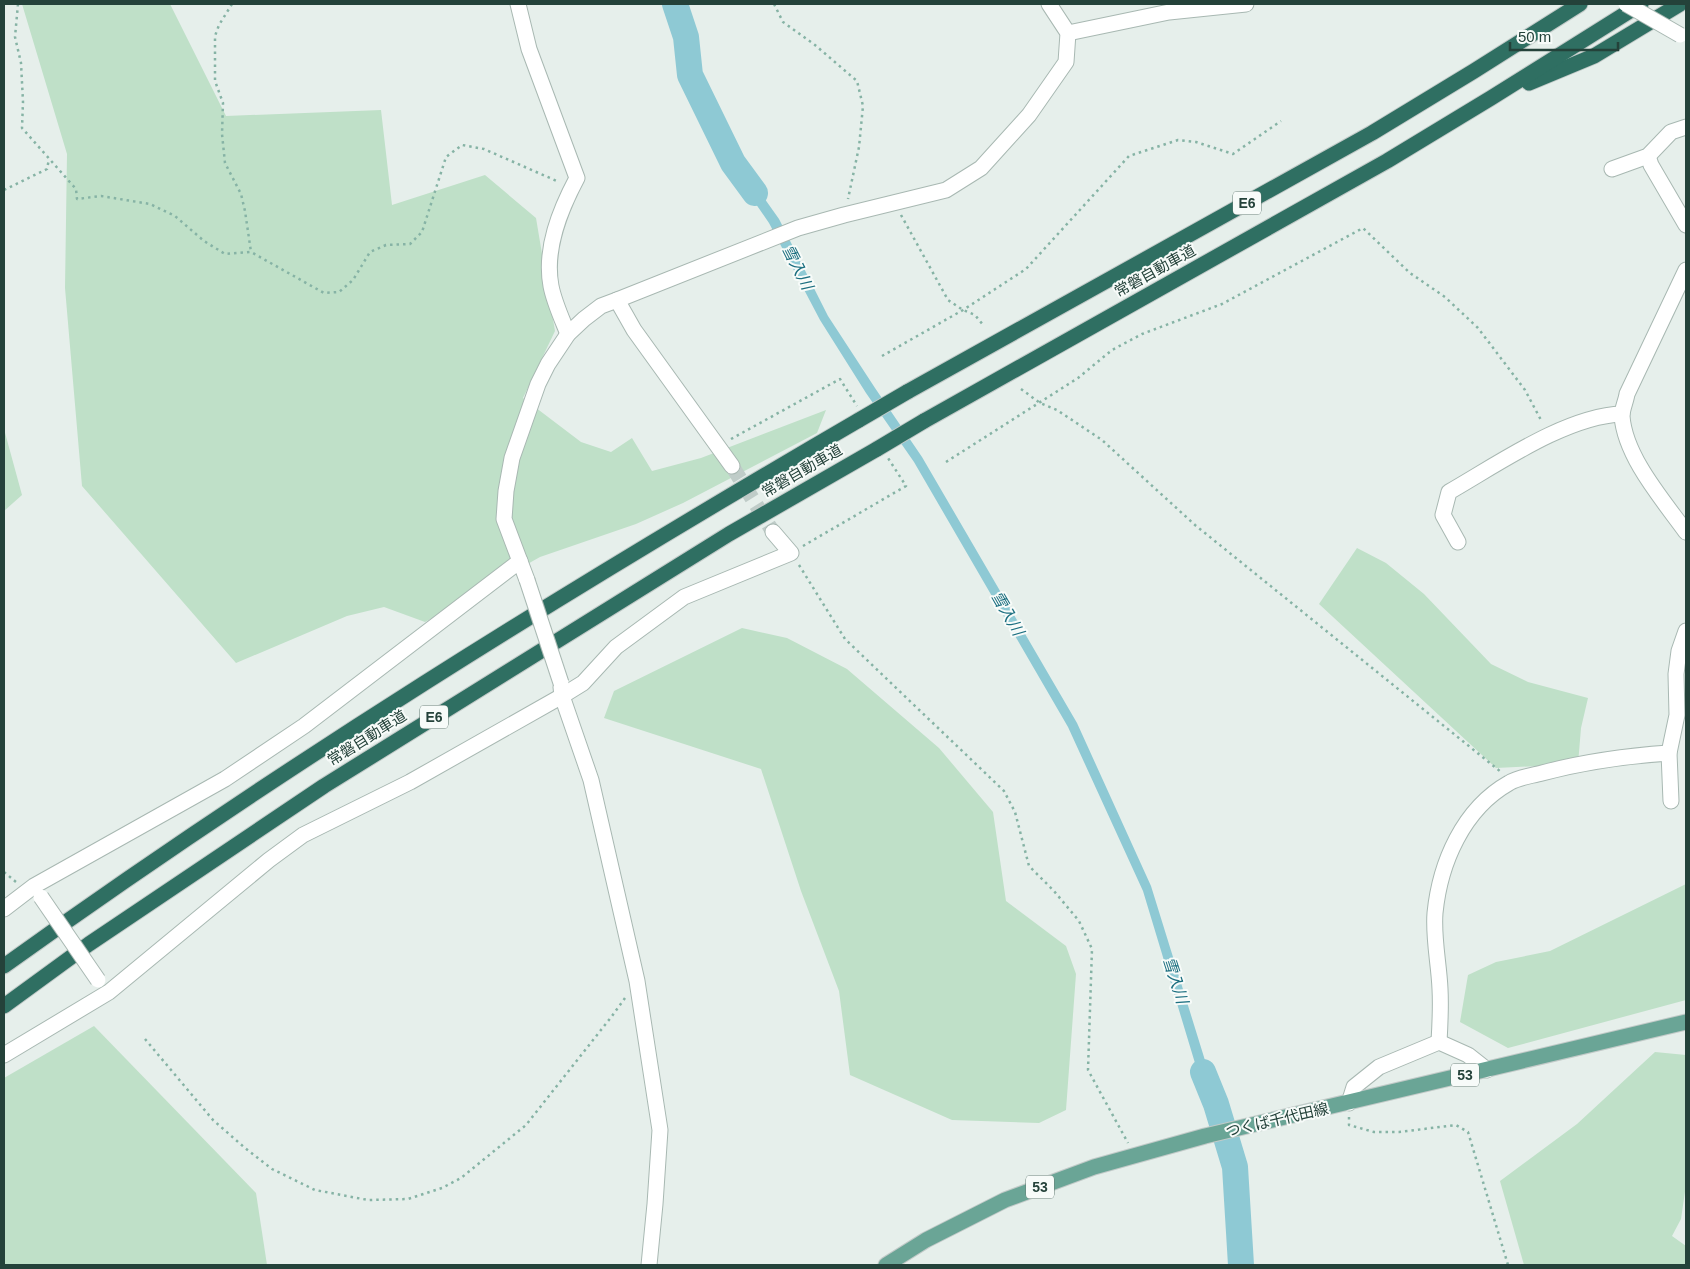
<svg xmlns="http://www.w3.org/2000/svg" width="1690" height="1269" font-family="Arial,'Noto Sans JP',sans-serif">
  <style>
    .green { fill: #bfe0c8 }
    .water { fill: #8ec9d4 }
    .lines { fill: none; stroke-linecap: round; stroke-linejoin: round }
    .river { stroke: #8ec9d4; stroke-width: 26 }
    .minor-tunnel { stroke: #bfccc8; stroke-width: 15; stroke-dasharray: 15 8; stroke-linecap: butt }
    .minor-casing { stroke: #a8b8b2; stroke-width: 17 }
    .major-casing { stroke: #c2cac8; stroke-width: 17 }
    .highway-casing { stroke: #c2cac8; stroke-width: 17 }
    .path { stroke: #86b3a5; stroke-width: 2.5; stroke-dasharray: 2.5 4; stroke-linecap: butt }
    .minor { stroke: #fff; stroke-width: 15 }
    .major { stroke: #6aa596; stroke-width: 15 }
    .highway { stroke: #2f6f62; stroke-width: 15 }
    .minor-bridge-casing { stroke: #a8b8b2; stroke-width: 17; stroke-linecap: butt }
    .highway-bridge-casing { stroke: #c2cac8; stroke-width: 17; stroke-linecap: butt }
    .minor-bridge { stroke: #fff; stroke-width: 15 }
    .highway-bridge { stroke: #2f6f62; stroke-width: 15 }
    .labels { text-anchor: middle; stroke-width: 4; stroke-linejoin: round; paint-order: stroke }
    .shield { fill: #f7fbf9; stroke: #637a73; stroke-width: 1 }
    .shield-label { font-size: 14px; font-weight: bold; fill: #24423a }
    .street-label { font-size: 15px; fill: #24423a; stroke: #f7fbf9 }
    .water-label { font-size: 16px; font-style: italic; fill: #1c6f80; stroke: #f7fbf9 }
  </style>
  <rect width="100%" height="100%" fill="#e6efeb"/>
  <g class="green">
    <path d="M22,4H170L226,116L381,110L392,205L485,175L536,218L555,331L523,398L581,442L611,452L632,438L652,471L701,458L826,410L817,433L683,503L636,524L540,557L425,622L384,607L347,616L236,663L82,486L65,288L67,154Z"/>
    <path d="M4,429L22,495L4,511Z"/>
    <path d="M1357,548L1386,563L1424,594L1491,664L1528,682L1588,698L1581,728L1578,764L1496,768L1319,604Z"/>
    <path d="M742,628L787,638L847,669L939,748L993,812L1006,901L1066,946L1076,974L1066,1110L1039,1123L952,1120L850,1075L839,991L801,891L761,769L604,718L614,691Z"/>
    <path d="M1686,884V1000L1508,1048L1460,1022L1468,975L1496,962L1550,951Z"/>
    <path d="M94,1026L256,1193L267,1265H4V1078Z"/>
    <path d="M1655,1052L1686,1055V1185L1681,1219L1672,1236L1686,1246V1265H1524L1500,1181L1577,1124Z"/>
  </g>
  <path class="water" d="M738,161L779,219L828,316L875,388L922,457L1077,723L1151,886L1208,1070L1221,1102L1211,1106L1198,1073L1143,891L1068,727L914,462L866,393L820,320L769,223L729,165Z"/>
  <g class="lines">
    <g class="river">
      <path d="M675,4L686,37L690,75L733,163L755,193"/>
      <path d="M1203,1072L1216,1104L1235,1167L1241,1265"/>
    </g>
    <path class="minor-tunnel" d="M732,466L773,532"/>
    <defs>
      <g id="minor">
        <path d="M518,4L529,49L577,178C560,210 544,249 551,286C554,302 562,319 568,334"/>
        <path d="M1068,33L1169,12L1246,4"/>
        <path d="M1648,156L1651,165L1686,225"/>
        <path d="M1612,169L1648,156L1671,132L1686,127"/>
        <path d="M1686,270L1627,394C1626,401 1622,409 1622,416C1625,457 1663,500 1686,532"/>
        <path d="M617,300L634,330L732,466"/>
        <path d="M1458,542L1443,515L1449,492C1498,464 1566,416 1622,414"/>
        <path d="M527,580L504,519L506,491L512,458L538,384L548,364L568,334L584,319L601,306L617,300L798,228L844,215L946,190L981,168L1029,115L1066,62L1068,33L1049,4"/>
        <path d="M561,687L562,696L591,780L637,981L660,1130L655,1204L649,1265"/>
        <path d="M1671,801L1669,753L1677,715L1676,674L1679,651L1686,631"/>
        <path d="M4,909L34,886L225,779L304,726L520,561"/>
        <path d="M1439,1042C1440,1025 1441,1007 1440,989C1439,964 1433,938 1435,913C1440,863 1463,809 1509,783C1518,777 1531,776 1542,773C1583,762 1626,756 1669,753"/>
        <path d="M4,1055L109,992L269,860L303,835L410,782L562,696L583,683L616,647L684,597L791,553L773,532"/>
        <path d="M1349,1103L1354,1087L1379,1067L1439,1042L1468,1055L1487,1070"/>
      </g>
      <path id="major" d="M886,1265L926,1240L1005,1200L1094,1167L1205,1136L1686,1022"/>
      <g id="highway">
        <path d="M1529,83L1594,56L1680,4"/>
        <path d="M907,392L1372,133L1474,71L1580,4"/>
        <path d="M924,421L1387,161L1491,98L1641,4"/>
        <path d="M4,966C278,769 567,590 859,420"/>
        <path d="M4,1006L89,944L324,786L729,534L877,449"/>
      </g>
    </defs>
    <use href="#minor" class="minor-casing"/>
    <use href="#major" class="major-casing"/>
    <use href="#highway" class="highway-casing"/>
    <g class="path">
      <path d="M18,4L15,37L21,63L23,102L22,128L76,189L77,199L101,196L150,204L175,216L204,241L225,254L251,252L324,293L339,292L353,280L370,252L386,245L410,244L422,232L446,157L462,145L484,149L559,182"/>
      <path d="M232,4L219,25L215,36V81L223,103L222,134L225,163L241,194L245,211L251,252"/>
      <path d="M774,4L783,22L815,45L857,81L863,106L859,147L848,199"/>
      <path d="M4,190L47,169L49,159"/>
      <path d="M901,215L948,300L963,310L975,315L984,326"/>
      <path d="M882,356L963,310L1026,269L1129,156L1178,140L1196,142L1233,154L1281,121"/>
      <path d="M1021,389L1040,403L1057,410L1102,440L1195,525L1501,772"/>
      <path d="M731,439L840,379L857,406"/>
      <path d="M946,462L1078,378L1112,350L1142,334L1222,304L1363,228L1410,273L1445,297L1478,328L1525,390L1542,422"/>
      <path d="M803,546L906,486L888,458"/>
      <path d="M799,565L845,639L1004,791L1015,812L1029,866L1054,891L1079,921L1092,949L1088,1070L1128,1143"/>
      <path d="M4,872L16,882"/>
      <path d="M145,1039L213,1120L245,1148L272,1169L315,1190L368,1200L408,1199L442,1188L461,1178L526,1125L612,1016L625,998"/>
      <path d="M1349,1117V1125L1374,1132H1399L1456,1125L1468,1132L1508,1265"/>
    </g>
    <use href="#minor" class="minor"/>
    <use href="#major" class="major"/>
    <use href="#highway" class="highway"/>
    <defs>
      <g id="minor-bridge">
        <path d="M1626,4L1680,35"/>
        <path d="M527,580L561,683"/>
        <path d="M41,897L98,980"/>
      </g>
      <g id="highway-bridge">
        <path d="M859,420L907,392"/>
        <path d="M877,449L924,421"/>
      </g>
    </defs>
    <use href="#minor-bridge" class="minor-bridge-casing"/>
    <use href="#highway-bridge" class="highway-bridge-casing"/>
    <use href="#minor-bridge" class="minor-bridge"/>
    <use href="#highway-bridge" class="highway-bridge"/>
  </g>
  <g class="labels">
    <g class="shield">
      <rect x="1233" y="191.5" width="28" height="23" rx="4"/>
      <rect x="420" y="705.5" width="28" height="23" rx="4"/>
      <rect x="1451" y="1063.5" width="28" height="23" rx="4"/>
      <rect x="1026" y="1175.5" width="28" height="23" rx="4"/>
    </g>
    <g class="shield-label">
      <text x="1247" y="208">E6</text>
      <text x="434" y="722">E6</text>
      <text x="1465" y="1080">53</text>
      <text x="1040" y="1192">53</text>
    </g>
    <g class="street-label">
      <text transform="translate(1155 271) rotate(-29)" y="5">常磐自動車道</text>
      <text transform="translate(802 471) rotate(-30)" y="5">常磐自動車道</text>
      <text transform="translate(367 738) rotate(-32)" y="5">常磐自動車道</text>
      <text transform="translate(1277 1120) rotate(-13)" y="5">つくば千代田線</text>
    </g>
    <g class="water-label">
      <text transform="translate(798 267) rotate(63)" y="6">雪入川</text>
      <text transform="translate(1008 613) rotate(60)" y="6">雪入川</text>
      <text transform="translate(1176 980) rotate(72)" y="6">雪入川</text>
    </g>
  </g>
  <rect width="1690" height="1269" fill="none" stroke="#24423a" stroke-width="10"/>
  <path d="M1510 42v8h108v-8" fill="none" stroke="#24423a" stroke-width="2.5"/>
  <text x="1518" y="42" font-size="15" fill="#24423a" stroke="#f7fbf9" stroke-width="4" paint-order="stroke">50 m</text>
</svg>
